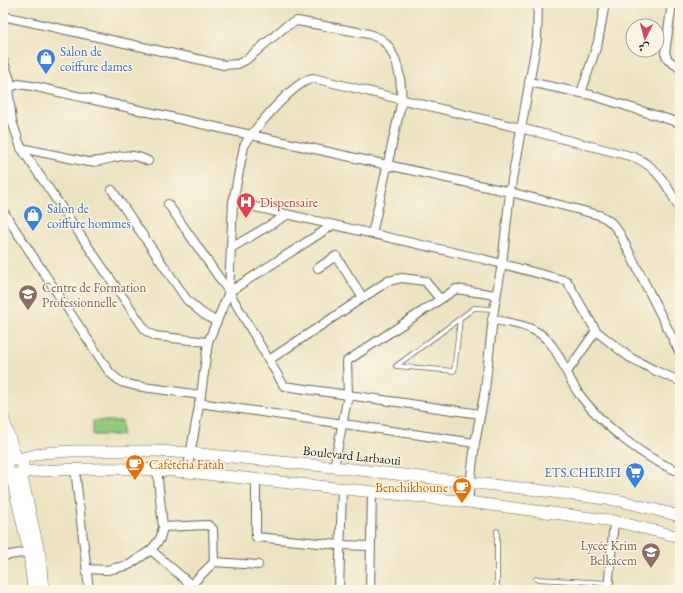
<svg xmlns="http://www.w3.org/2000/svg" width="683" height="593" font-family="'EB Garamond',Amiri,serif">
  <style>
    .garden { fill: #93ca7c; stroke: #58734c }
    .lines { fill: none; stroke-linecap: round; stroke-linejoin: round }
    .lane-casing { stroke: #656256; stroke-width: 5.5 }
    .street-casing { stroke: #656256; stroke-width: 10 }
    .secondary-casing { stroke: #656256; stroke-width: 12 }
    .lane { stroke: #fff; stroke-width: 4 }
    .street { stroke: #fff; stroke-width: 8 }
    .secondary { stroke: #fff; stroke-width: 11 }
    .labels { text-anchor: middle; stroke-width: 3; stroke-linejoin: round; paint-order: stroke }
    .shop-label { font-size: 13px; fill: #366cbe; stroke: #fcf5e5; text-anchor: start }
    .health-label { font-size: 13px; fill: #be3a42; stroke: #fcf5e5; text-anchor: start }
    .education-label { font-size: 13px; fill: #785e54; stroke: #fcf5e5; text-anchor: start }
    .street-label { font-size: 13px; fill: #1c1c1c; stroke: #fcf5e5 }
    .food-label { font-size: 13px; fill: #c56008; stroke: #fcf5e5; text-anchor: start }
  </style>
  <rect width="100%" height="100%" fill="#fcf5e5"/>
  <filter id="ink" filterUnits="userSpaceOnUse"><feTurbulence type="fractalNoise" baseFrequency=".025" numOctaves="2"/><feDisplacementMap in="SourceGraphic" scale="8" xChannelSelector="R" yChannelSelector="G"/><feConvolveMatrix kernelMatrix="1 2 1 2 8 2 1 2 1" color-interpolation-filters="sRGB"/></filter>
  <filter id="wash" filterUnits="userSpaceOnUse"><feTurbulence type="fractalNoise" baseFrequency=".012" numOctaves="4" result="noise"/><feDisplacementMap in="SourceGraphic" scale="16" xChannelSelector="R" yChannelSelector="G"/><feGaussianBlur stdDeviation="0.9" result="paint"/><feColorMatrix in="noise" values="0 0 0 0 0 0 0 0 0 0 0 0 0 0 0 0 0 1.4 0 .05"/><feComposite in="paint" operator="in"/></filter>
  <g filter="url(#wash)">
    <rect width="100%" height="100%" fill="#ede3c2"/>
    <rect class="garden" x="93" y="421" width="29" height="14"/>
  </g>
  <g filter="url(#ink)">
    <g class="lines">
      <defs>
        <g id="lane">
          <path d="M460,319L454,371L396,366L474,308L494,309"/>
          <path d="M536,579L609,583"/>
          <path d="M497,590V531"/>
        </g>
        <g id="street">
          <path d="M672,3L665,53L668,60L680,68"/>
          <path d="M3,16L224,65L238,64L246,60L286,26L297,21L369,34L381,39L389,47L396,61L400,77L402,100L372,234"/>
          <path d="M3,60L10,80L9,96L12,121L21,148L146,331L155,336L208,342"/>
          <path d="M529,82L591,95L680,123"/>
          <path d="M3,91L18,84L32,86L251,135L244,146L233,202L229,292L208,342L201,395L187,472"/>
          <path d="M581,93L598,42L605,3"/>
          <path d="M21,148L88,162C111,162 124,148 148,161"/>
          <path d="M112,190L187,300L202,313L217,322"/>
          <path d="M233,202L483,259L567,281L596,331L629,357L656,371L680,381"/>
          <path d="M168,204L229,292L284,386L348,395L347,361L456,289L496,295"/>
          <path d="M680,210C669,188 658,167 634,157L520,128L313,78C294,82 264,119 251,135L510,192L599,215C609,219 614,225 620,234L680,353"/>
          <path d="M3,211L110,373L121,382L136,386L201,395"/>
          <path d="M231,248L287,215"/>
          <path d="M318,268L336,256L363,298"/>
          <path d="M229,292L333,225"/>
          <path d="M492,319C508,323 525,324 539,333C560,347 565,375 579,394C603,426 643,458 680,472"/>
          <path d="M269,360L388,281L402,278L425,281L440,299"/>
          <path d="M567,372L596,331"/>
          <path d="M199,403L475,443"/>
          <path d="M334,467L348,395L480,414"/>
          <path d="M75,469L89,590"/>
          <path d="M256,480V537L340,545L370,546"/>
          <path d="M468,502L475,443L485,390L494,309L502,264L510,192L537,39L538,3"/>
          <path d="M163,527L208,525L213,529L214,562"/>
          <path d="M151,550L197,590"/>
          <path d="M3,556L29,552"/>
          <path d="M87,569L107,570L129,565L151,550L160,539L163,527L157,469"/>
          <path d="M191,585L214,562L258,565"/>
          <path d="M339,590L342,489"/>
          <path d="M370,590L372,492"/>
          <path d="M608,590L614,521"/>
        </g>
        <g id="secondary">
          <path d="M3,417L16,458"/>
          <path d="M3,449L9,472C16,478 24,473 23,464L18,459L11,460L7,464"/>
          <path d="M18,459L43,453L71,451H156L190,453L333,467L529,489L621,501L680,516"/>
          <path d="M22,472C77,468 133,467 187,472L468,502L614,521L680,537"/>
          <path d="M21,473L40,556L43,590"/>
          <path d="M11,474L29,552L33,590"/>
        </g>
      </defs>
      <use href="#lane" class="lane-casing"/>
      <use href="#street" class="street-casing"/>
      <use href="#secondary" class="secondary-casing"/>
      <use href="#lane" class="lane"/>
      <use href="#street" class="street"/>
      <use href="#secondary" class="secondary"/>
    </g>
  </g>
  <defs>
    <symbol id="shop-pin" viewBox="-11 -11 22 30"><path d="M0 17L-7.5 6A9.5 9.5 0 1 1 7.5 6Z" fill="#3f7fe0" stroke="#fcf5e5"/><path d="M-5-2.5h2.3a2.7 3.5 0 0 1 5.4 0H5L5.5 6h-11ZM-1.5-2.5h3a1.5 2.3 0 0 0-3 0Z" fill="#fff"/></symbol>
    <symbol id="hospital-pin" viewBox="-11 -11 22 30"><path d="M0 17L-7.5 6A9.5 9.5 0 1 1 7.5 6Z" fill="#e0444e" stroke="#fcf5e5"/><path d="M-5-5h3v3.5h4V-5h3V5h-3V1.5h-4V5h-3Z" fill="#fff"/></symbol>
    <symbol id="university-pin" viewBox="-11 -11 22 30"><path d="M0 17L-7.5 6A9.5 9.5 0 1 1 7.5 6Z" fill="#8d6e63" stroke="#fcf5e5"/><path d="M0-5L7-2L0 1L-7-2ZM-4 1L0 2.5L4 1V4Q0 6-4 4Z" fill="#fff"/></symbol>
    <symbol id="cafe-pin" viewBox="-11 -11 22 30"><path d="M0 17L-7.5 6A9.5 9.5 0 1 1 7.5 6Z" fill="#e8710a" stroke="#fcf5e5"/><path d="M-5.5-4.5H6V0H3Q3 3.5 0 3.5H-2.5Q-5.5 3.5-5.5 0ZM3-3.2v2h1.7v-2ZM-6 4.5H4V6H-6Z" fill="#fff"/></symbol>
    <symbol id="supermarket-pin" viewBox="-11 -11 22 30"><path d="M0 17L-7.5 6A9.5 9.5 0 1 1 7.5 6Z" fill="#3f7fe0" stroke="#fcf5e5"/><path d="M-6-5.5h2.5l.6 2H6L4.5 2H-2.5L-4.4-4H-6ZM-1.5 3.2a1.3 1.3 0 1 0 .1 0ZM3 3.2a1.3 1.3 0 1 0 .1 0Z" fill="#fff"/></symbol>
    <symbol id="school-pin" viewBox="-11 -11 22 30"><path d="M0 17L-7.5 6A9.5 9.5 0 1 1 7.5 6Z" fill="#8d6e63" stroke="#fcf5e5"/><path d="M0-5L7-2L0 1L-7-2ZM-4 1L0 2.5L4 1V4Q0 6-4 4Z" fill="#fff"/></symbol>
  </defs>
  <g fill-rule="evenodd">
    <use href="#shop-pin" x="35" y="47" width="22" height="30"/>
    <use href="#hospital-pin" x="235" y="191" width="22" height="30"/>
    <use href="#shop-pin" x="22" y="204" width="22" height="30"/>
    <use href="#university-pin" x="17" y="283" width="22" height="30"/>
    <use href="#cafe-pin" x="124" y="453" width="22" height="30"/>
    <use href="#supermarket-pin" x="624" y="461" width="22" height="30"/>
    <use href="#cafe-pin" x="451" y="476" width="22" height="30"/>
    <use href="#school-pin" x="640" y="541" width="22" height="30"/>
  </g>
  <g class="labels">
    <g class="shop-label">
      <text x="60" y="56">Salon de<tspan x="60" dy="15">coiffure dames</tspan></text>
      <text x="47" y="213">Salon de<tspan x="47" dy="15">coiffure hommes</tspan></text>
      <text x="621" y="477" text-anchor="end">ETS.CHERIFI</text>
    </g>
    <g class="health-label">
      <text x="260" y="207">Dispensaire</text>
    </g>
    <g class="education-label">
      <text x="42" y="292">Centre de Formation<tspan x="42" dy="15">Professionnelle</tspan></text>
      <text x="637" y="550" text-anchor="end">Lycée Krim<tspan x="637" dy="15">Belkacem</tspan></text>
    </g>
    <g class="street-label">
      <text transform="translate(352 455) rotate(6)" y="5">Boulevard Larbaoui</text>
    </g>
    <g class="food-label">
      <text x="149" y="469">Cafétéria Fatah</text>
      <text x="448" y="492" text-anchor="end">Benchikhoune</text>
    </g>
  </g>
  <rect width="683" height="593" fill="none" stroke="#fcf5e5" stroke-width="16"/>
  <g transform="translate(645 38) rotate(186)"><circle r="19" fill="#fcf5e5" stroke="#a29e95"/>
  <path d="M0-3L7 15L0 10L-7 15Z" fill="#d1495b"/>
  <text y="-6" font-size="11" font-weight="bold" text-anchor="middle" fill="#1c1c1c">ش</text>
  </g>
</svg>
